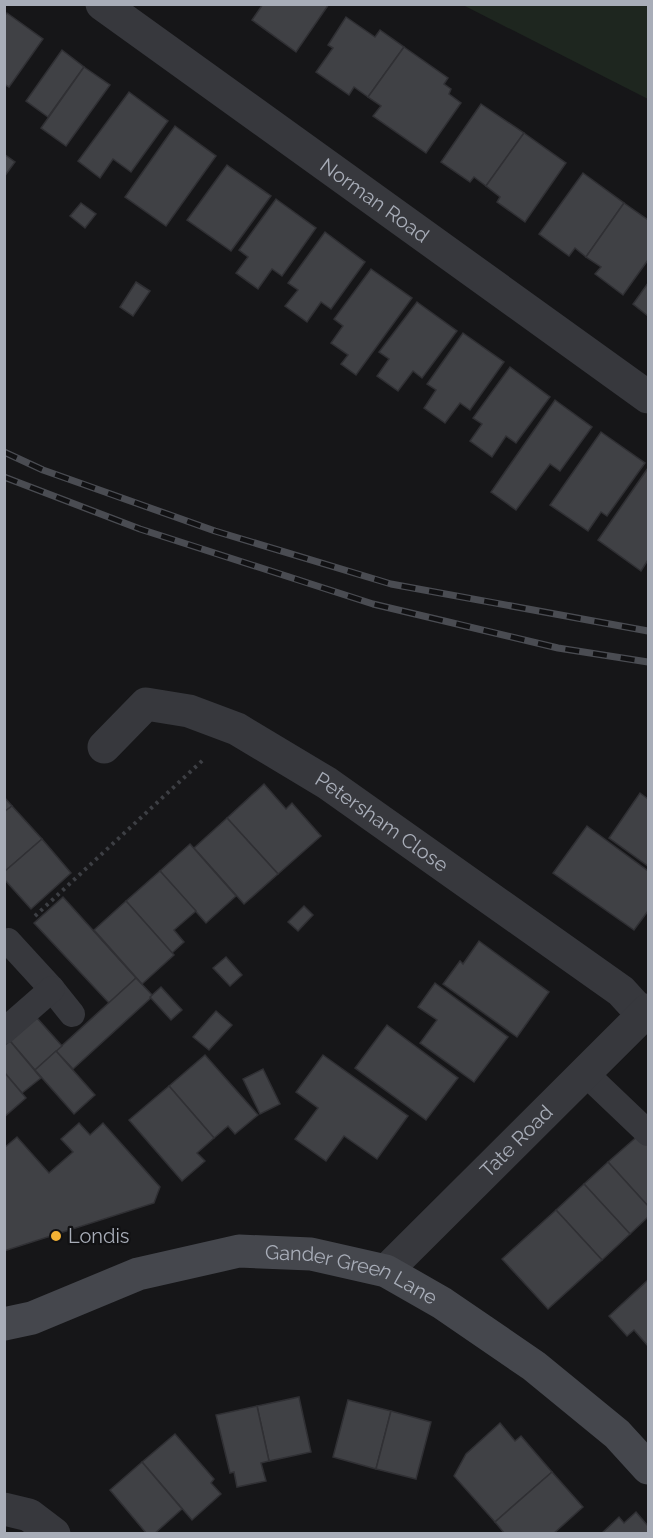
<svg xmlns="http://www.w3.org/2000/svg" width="653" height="1538" font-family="Raleway,sans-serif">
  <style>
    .green { fill: #1e261f }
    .building { fill: #404145; stroke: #303034; stroke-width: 1.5 }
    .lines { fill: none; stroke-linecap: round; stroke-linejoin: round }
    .path { stroke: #3d3f44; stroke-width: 4; stroke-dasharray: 3 4.5; stroke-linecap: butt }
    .lane { stroke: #37383d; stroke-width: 26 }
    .street { stroke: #37383d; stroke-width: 33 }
    .secondary { stroke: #45474d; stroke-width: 33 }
    .rail-casing { stroke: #4a4c52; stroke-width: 7 }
    .rail { stroke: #111113; stroke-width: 4.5; stroke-dasharray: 14; stroke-linecap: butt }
    .poi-dot { fill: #f2b134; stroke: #111113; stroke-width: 2 }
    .labels { text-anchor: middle; stroke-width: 4.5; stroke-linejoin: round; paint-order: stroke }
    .street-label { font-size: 20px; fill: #a8adb8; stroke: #111113 }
    .poi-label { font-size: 20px; fill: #a8adb8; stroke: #111113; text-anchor: start }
  </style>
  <rect width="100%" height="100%" fill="#161618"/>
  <path class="green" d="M463,5H648V99Z"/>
  <g class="building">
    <path d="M263,4H329L296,52L252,20Z"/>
    <path d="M7,13L43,39L9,87L4,84V16Z"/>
    <path d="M346,17L375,37L380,30L404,47L368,97L354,87L349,95L316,72L333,48L328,45Z"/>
    <path d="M404,47L448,78L444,84L451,89L449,94L461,103L426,153L373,116L381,106L368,97Z"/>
    <path d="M62,50L84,67L48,117L26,101Z"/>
    <path d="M84,67L110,85L66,146L41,128Z"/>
    <path d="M129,92L168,121L131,172L113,159L100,178L78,161Z"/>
    <path d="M481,104L524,133L486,186L474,177L470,182L441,162Z"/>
    <path d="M175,126L216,156L166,226L125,197Z"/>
    <path d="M524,133L566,163L525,222L497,202L500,197L486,186Z"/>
    <path d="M4,154L15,162L4,177Z"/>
    <path d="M227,165L271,196L231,251L187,220Z"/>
    <path d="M583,173L624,203L586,257L575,248L569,256L539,234Z"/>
    <path d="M276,199L316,228L282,276L272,269L258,289L236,273L248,257L239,250Z"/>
    <path d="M81,203L96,214L85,228L70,216Z"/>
    <path d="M624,203L648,220V260L623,295L595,274L601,267L586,257Z"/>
    <path d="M325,232L365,262L331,309L321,302L307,322L285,306L298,290L288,283Z"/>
    <path d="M371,269L412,298L356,375L341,364L348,355L331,343L343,326L334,319Z"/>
    <path d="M136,282L150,291L133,316L120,307Z"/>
    <path d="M648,283V316L633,304Z"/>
    <path d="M417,302L457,331L422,378L413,371L398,391L377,376L389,359L379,352Z"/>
    <path d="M463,333L504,362L470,410L460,403L445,423L424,408L436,390L427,384Z"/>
    <path d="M510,367L550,397L516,443L506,436L492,457L470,441L482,424L473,418Z"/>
    <path d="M555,400L592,427L560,471L550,464L516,510L491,492Z"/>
    <path d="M601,432L645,463L607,516L601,512L588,531L550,505Z"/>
    <path d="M648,468V560L641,571L598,540Z"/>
    <path d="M264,784L286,809L292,803L321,836L278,874L227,818Z"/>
    <path d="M640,793L648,799V866L609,838Z"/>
    <path d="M4,797L12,806L4,812Z"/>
    <path d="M12,806L42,839L4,872V812Z"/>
    <path d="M227,818L278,874L244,904L194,848Z"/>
    <path d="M587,826L648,871V911L634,930L553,873Z"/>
    <path d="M42,839L71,873L31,909L4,879V872Z"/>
    <path d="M190,844L236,896L206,923L160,871Z"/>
    <path d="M160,871L196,911L174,930L184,942L172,953L126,901Z"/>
    <path d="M63,897L136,978L109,1003L34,923Z"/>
    <path d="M126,901L174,955L142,984L94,930Z"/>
    <path d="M304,906L313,915L298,931L288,922Z"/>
    <path d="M479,941L549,992L517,1037L443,984L460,961L463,964Z"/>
    <path d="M226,957L242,975L230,986L213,968Z"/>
    <path d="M136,978L153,996L73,1069L56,1051Z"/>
    <path d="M435,983L508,1037L474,1082L420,1043L437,1020L418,1007Z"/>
    <path d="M161,987L182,1010L171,1020L150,997Z"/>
    <path d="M216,1011L232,1025L209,1050L193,1037Z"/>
    <path d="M37,1018L62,1046L35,1070L10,1041Z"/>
    <path d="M387,1025L458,1078L426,1120L355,1068Z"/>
    <path d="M10,1041L41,1078L22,1093L4,1072V1046Z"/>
    <path d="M56,1051L95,1095L74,1114L35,1070Z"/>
    <path d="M205,1055L258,1115L235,1134L228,1126L214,1138L169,1086Z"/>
    <path d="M323,1055L408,1116L377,1159L344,1136L326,1161L295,1139L318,1108L296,1092Z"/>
    <path d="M263,1069L280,1104L260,1114L243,1079Z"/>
    <path d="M4,1072L26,1098L4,1117Z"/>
    <path d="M169,1086L214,1138L197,1153L205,1161L182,1181L129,1120Z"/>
    <path d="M79,1123L90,1135L103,1123L160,1187L154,1203L4,1251V1148L17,1137L49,1173L73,1152L61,1139Z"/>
    <path d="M640,1134L648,1143V1206L608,1162Z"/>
    <path d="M608,1162L648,1206V1217L630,1234L584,1184Z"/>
    <path d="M584,1184L630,1234L602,1260L556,1210Z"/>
    <path d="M556,1210L602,1260L548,1309L502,1259Z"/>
    <path d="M648,1280V1346L634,1330L627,1336L609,1316Z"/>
    <path d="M299,1397L311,1452L269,1461L257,1406Z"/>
    <path d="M348,1400L391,1411L376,1469L333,1457Z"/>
    <path d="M257,1406L269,1461L261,1463L266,1481L237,1487L234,1472L230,1473L216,1415Z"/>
    <path d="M391,1411L431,1422L416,1479L376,1469Z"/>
    <path d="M500,1423L515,1441L521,1436L552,1472L495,1522L454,1476L466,1454Z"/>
    <path d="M175,1434L214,1479L211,1483L221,1494L192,1520L142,1462Z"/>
    <path d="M142,1462L182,1509L154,1534H147L110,1490Z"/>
    <path d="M552,1472L583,1507L553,1534H505L495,1522Z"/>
    <path d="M636,1512L648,1526V1534H601L619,1517L624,1523Z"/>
  </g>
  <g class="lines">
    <path class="path" d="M35,916L203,760"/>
    <g class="lane">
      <path d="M8,941L52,989L72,1014"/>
      <path d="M4,1031L52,989"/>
      <path d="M585,1073L648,1133"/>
    </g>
    <g class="street">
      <path id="s1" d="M102,4L648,397"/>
      <path id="s2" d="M104,747L146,704L189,711L237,729L327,783L621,991L643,1015"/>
      <path id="s3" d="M386,1271L648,1010"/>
      <path d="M4,1509L29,1515L54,1534"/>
    </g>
    <path class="secondary" id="s4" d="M4,1324L32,1318L138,1274L239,1251L311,1254L386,1271L442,1303L534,1366L617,1434L648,1468"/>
    <defs>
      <g id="rail">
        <path d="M4,452L43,470L215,531L391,584L648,631"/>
        <path d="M4,477L140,529L373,604L558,648L648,662"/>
      </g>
    </defs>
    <use href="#rail" class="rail-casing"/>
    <use href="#rail" class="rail"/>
  </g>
  <circle class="poi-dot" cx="56" cy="1236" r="6"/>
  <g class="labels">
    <g class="street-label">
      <text dy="7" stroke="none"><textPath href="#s1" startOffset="336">Norman Road</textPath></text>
      <text dy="7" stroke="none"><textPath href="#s2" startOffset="327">Petersham Close</textPath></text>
      <text dy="7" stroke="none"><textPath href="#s3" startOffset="184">Tate Road</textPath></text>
      <text dy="7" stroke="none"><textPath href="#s4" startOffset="363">Gander Green Lane</textPath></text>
    </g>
    <g class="poi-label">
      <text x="68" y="1243">Londis</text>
    </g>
  </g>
  <rect width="653" height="1538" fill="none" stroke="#a8adb8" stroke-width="12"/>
</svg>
